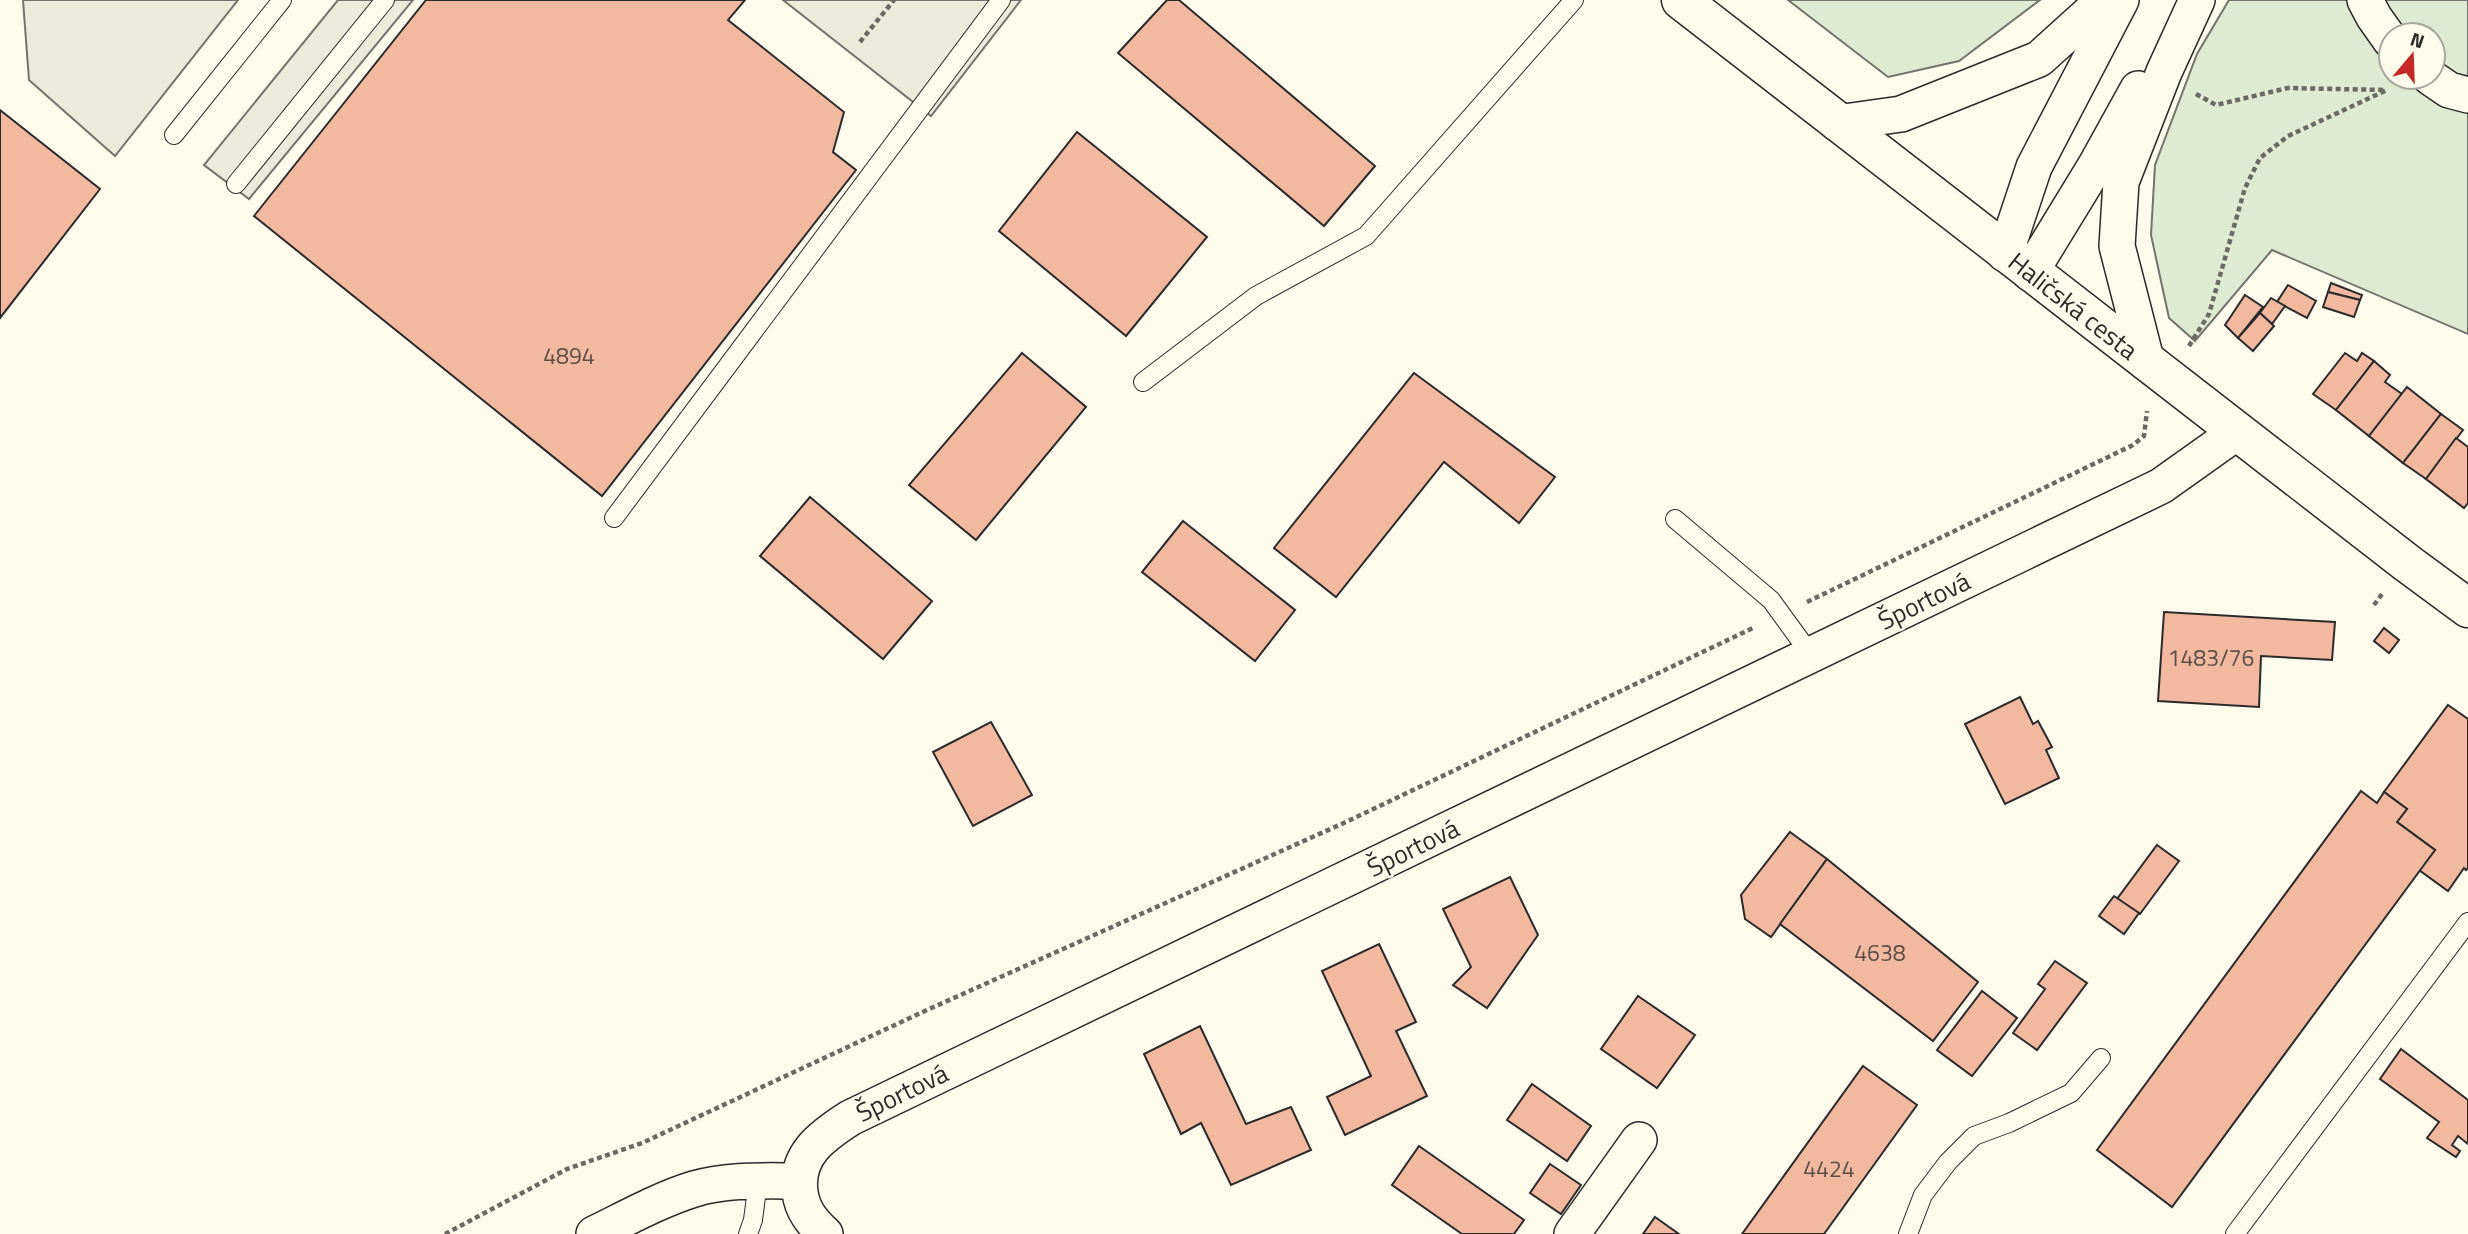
<svg xmlns="http://www.w3.org/2000/svg" width="2468" height="1234" font-family="'Titillium Web',sans-serif">
  <style>
    .green { fill: #deebd1; stroke: #74746e; stroke-width: 2; fill-rule: evenodd }
    .parking { fill: #eceadb; stroke: #74746e; stroke-width: 2 }
    .building { fill: #f2b8a0; stroke: #2b2b2b; stroke-width: 2 }
    .lines { fill: none; stroke-linecap: round; stroke-linejoin: round }
    .lane-casing { stroke: #2b2b2b; stroke-width: 20 }
    .street-casing { stroke: #2b2b2b; stroke-width: 38 }
    .primary-casing { stroke: #2b2b2b; stroke-width: 41 }
    .path { stroke: #6a6964; stroke-width: 4.5; stroke-dasharray: 5 3.5; stroke-linecap: butt }
    .lane { stroke: #fdfbea; stroke-width: 18 }
    .street { stroke: #fdfbea; stroke-width: 35 }
    .primary { stroke: #fdfbea; stroke-width: 38 }
    .labels { text-anchor: middle; stroke-width: 5; stroke-linejoin: round; paint-order: stroke }
    .number-label { font-size: 23px; fill: #5d4e48 }
    .street-label { font-size: 26px; fill: #2b2b2b; stroke: #fdfbea }
  </style>
  <rect width="100%" height="100%" fill="#fdfbea"/>
  <g class="green">
    <path d="M1788,0H2040L1959,61L1888,77Z"/>
    <path d="M2229,0H2468V334L2272,250L2195,341L2169,318L2151,235L2155,165L2197,54ZM2391,35H2433V77H2391Z"/>
  </g>
  <g class="parking">
    <path d="M23,0H238L115,156L29,80Z"/>
    <path d="M338,0H413L249,199L204,165Z"/>
    <path d="M783,0H1021L931,116Z"/>
  </g>
  <g class="building">
    <path d="M426,0H745L728,20L844,112L833,152L856,170L602,496L254,216Z"/>
    <path d="M1167,0H1179L1375,166L1324,226L1118,53Z"/>
    <path d="M0,110L100,189L0,318Z"/>
    <path d="M1077,132L1207,237L1126,336L999,231Z"/>
    <path d="M2331,283L2362,295L2360,300L2328,292Z"/>
    <path d="M2288,285L2316,301L2307,318L2277,302Z"/>
    <path d="M2328,292L2360,300L2354,317L2323,307Z"/>
    <path d="M2245,295L2263,307L2238,338L2225,325Z"/>
    <path d="M2271,298L2285,306L2272,324L2260,313Z"/>
    <path d="M2260,313L2274,326L2253,351L2238,338Z"/>
    <path d="M1022,353L1086,407L976,540L909,485Z"/>
    <path d="M2345,353L2357,361L2362,353L2374,361L2336,410L2313,394Z"/>
    <path d="M2374,361L2390,375L2385,382L2402,394L2369,436L2336,410Z"/>
    <path d="M1414,373L1555,477L1519,523L1444,462L1336,597L1274,548Z"/>
    <path d="M2407,387L2441,414L2403,463L2369,436Z"/>
    <path d="M2441,414L2463,430L2426,479L2403,463Z"/>
    <path d="M2456,438L2468,447V503L2464,508L2426,479Z"/>
    <path d="M810,497L932,601L883,659L760,556Z"/>
    <path d="M1183,521L1295,610L1255,661L1142,572Z"/>
    <path d="M2164,612L2335,622L2332,660L2261,656L2259,707L2158,701Z"/>
    <path d="M2384,628L2399,640L2389,653L2374,641Z"/>
    <path d="M2020,697L2033,724L2038,721L2052,747L2046,750L2059,778L2005,804L1965,724Z"/>
    <path d="M2448,705L2468,719V868L2466,870L2464,868L2448,891L2419,870L2435,850L2397,822L2407,809L2384,792Z"/>
    <path d="M991,722L1032,795L973,826L933,752Z"/>
    <path d="M2361,791L2377,803L2384,792L2407,809L2397,822L2435,850L2172,1207L2097,1150Z"/>
    <path d="M1790,832L1827,859L1771,937L1745,919L1741,895Z"/>
    <path d="M2157,845L2179,861L2140,914L2117,899Z"/>
    <path d="M1827,859L1978,982L1933,1041L1780,924Z"/>
    <path d="M1510,877L1538,935L1487,1008L1453,985L1471,967L1443,909Z"/>
    <path d="M2114,896L2139,913L2124,934L2099,916Z"/>
    <path d="M1379,944L1416,1022L1396,1031L1427,1096L1345,1135L1327,1097L1371,1076L1322,971Z"/>
    <path d="M2055,961L2087,983L2037,1050L2013,1033L2045,989L2038,984Z"/>
    <path d="M1982,991L2017,1018L1972,1076L1937,1050Z"/>
    <path d="M1638,996L1695,1035L1657,1088L1601,1049Z"/>
    <path d="M1200,1026L1246,1124L1291,1107L1311,1150L1231,1185L1201,1123L1181,1134L1144,1054Z"/>
    <path d="M2401,1049L2468,1100V1144L2458,1136L2452,1145L2460,1151L2456,1157L2427,1138L2439,1122L2380,1079Z"/>
    <path d="M1863,1066L1917,1105L1824,1234H1742Z"/>
    <path d="M1532,1084L1591,1126L1567,1161L1507,1120Z"/>
    <path d="M1419,1146L1524,1220L1514,1234H1462L1392,1185Z"/>
    <path d="M1550,1164L1581,1185L1561,1214L1530,1193Z"/>
    <path d="M1655,1217L1679,1234H1643Z"/>
  </g>
  <g class="lines">
    <defs>
      <g id="lane">
        <path d="M174,135L282,0"/>
        <path d="M236,184L385,0"/>
        <path d="M1143,382L1256,296L1366,236L1574,0"/>
        <path d="M614,518L1001,0"/>
        <path d="M1675,519L1771,600L1811,655"/>
        <path d="M748,1234L753,1220L758,1181"/>
        <path d="M1908,1234L1923,1195L1948,1162L1974,1136L2009,1123L2071,1093L2101,1058"/>
        <path d="M2235,1234L2468,922"/>
      </g>
      <g id="street">
        <path d="M2365,0L2374,17L2391,41"/>
        <path d="M2430,77L2449,90L2468,95"/>
        <path d="M1837,123L1901,114L2039,59L2091,12L2101,0"/>
        <path d="M2005,254L2034,167L2121,0"/>
        <path d="M2030,273L2096,165L2138,89"/>
        <path d="M2147,363L2117,246L2121,182L2164,72L2197,0"/>
        <path d="M594,1234C627,1218 659,1200 694,1189C727,1179 764,1181 798,1181"/>
        <path d="M825,1234C812,1222 802,1210 800,1192C795,1155 822,1136 850,1118L2161,486L2237,432"/>
        <path d="M1572,1234L1639,1140"/>
      </g>
      <path id="primary" d="M1681,0L2407,563L2468,608"/>
    </defs>
    <use href="#lane" class="lane-casing"/>
    <use href="#street" class="street-casing"/>
    <use href="#primary" class="primary-casing"/>
    <g class="path">
      <path d="M860,42L894,0"/>
      <path d="M2196,94L2216,105L2288,88L2386,90"/>
      <path d="M2189,346L2209,314L2245,188L2260,158L2288,136L2387,90"/>
      <path d="M1807,602L2133,445L2144,436L2147,411"/>
      <path d="M2374,605L2382,594"/>
      <path d="M445,1234L567,1169L642,1143L927,1010L1346,822L1755,627"/>
    </g>
    <use href="#lane" class="lane"/>
    <use href="#street" class="street"/>
    <use href="#primary" class="primary"/>
  </g>
  <g class="labels">
    <g class="number-label">
      <text x="569" y="364">4894</text>
      <text x="2211" y="666">1483/76</text>
      <text x="1880" y="961">4638</text>
      <text x="1829" y="1177">4424</text>
    </g>
    <g class="street-label">
      <text transform="translate(2073 306) rotate(38)" y="9">Haličská cesta</text>
      <text transform="translate(1924 601) rotate(-26)" y="9">Športová</text>
      <text transform="translate(1413 848) rotate(-26)" y="9">Športová</text>
      <text transform="translate(902 1093) rotate(-26)" y="9">Športová</text>
    </g>
  </g>
  <g transform="translate(2412 56) rotate(19)"><circle r="33" fill="#fdfbea" stroke="#a9a89e" stroke-width="2"/>
  <path d="M0-5L12 26L0 18L-12 26Z" fill="#c62828"/>
  <text y="-10" font-size="19" font-weight="bold" text-anchor="middle" fill="#2b2b2b">N</text>
  </g>
</svg>
